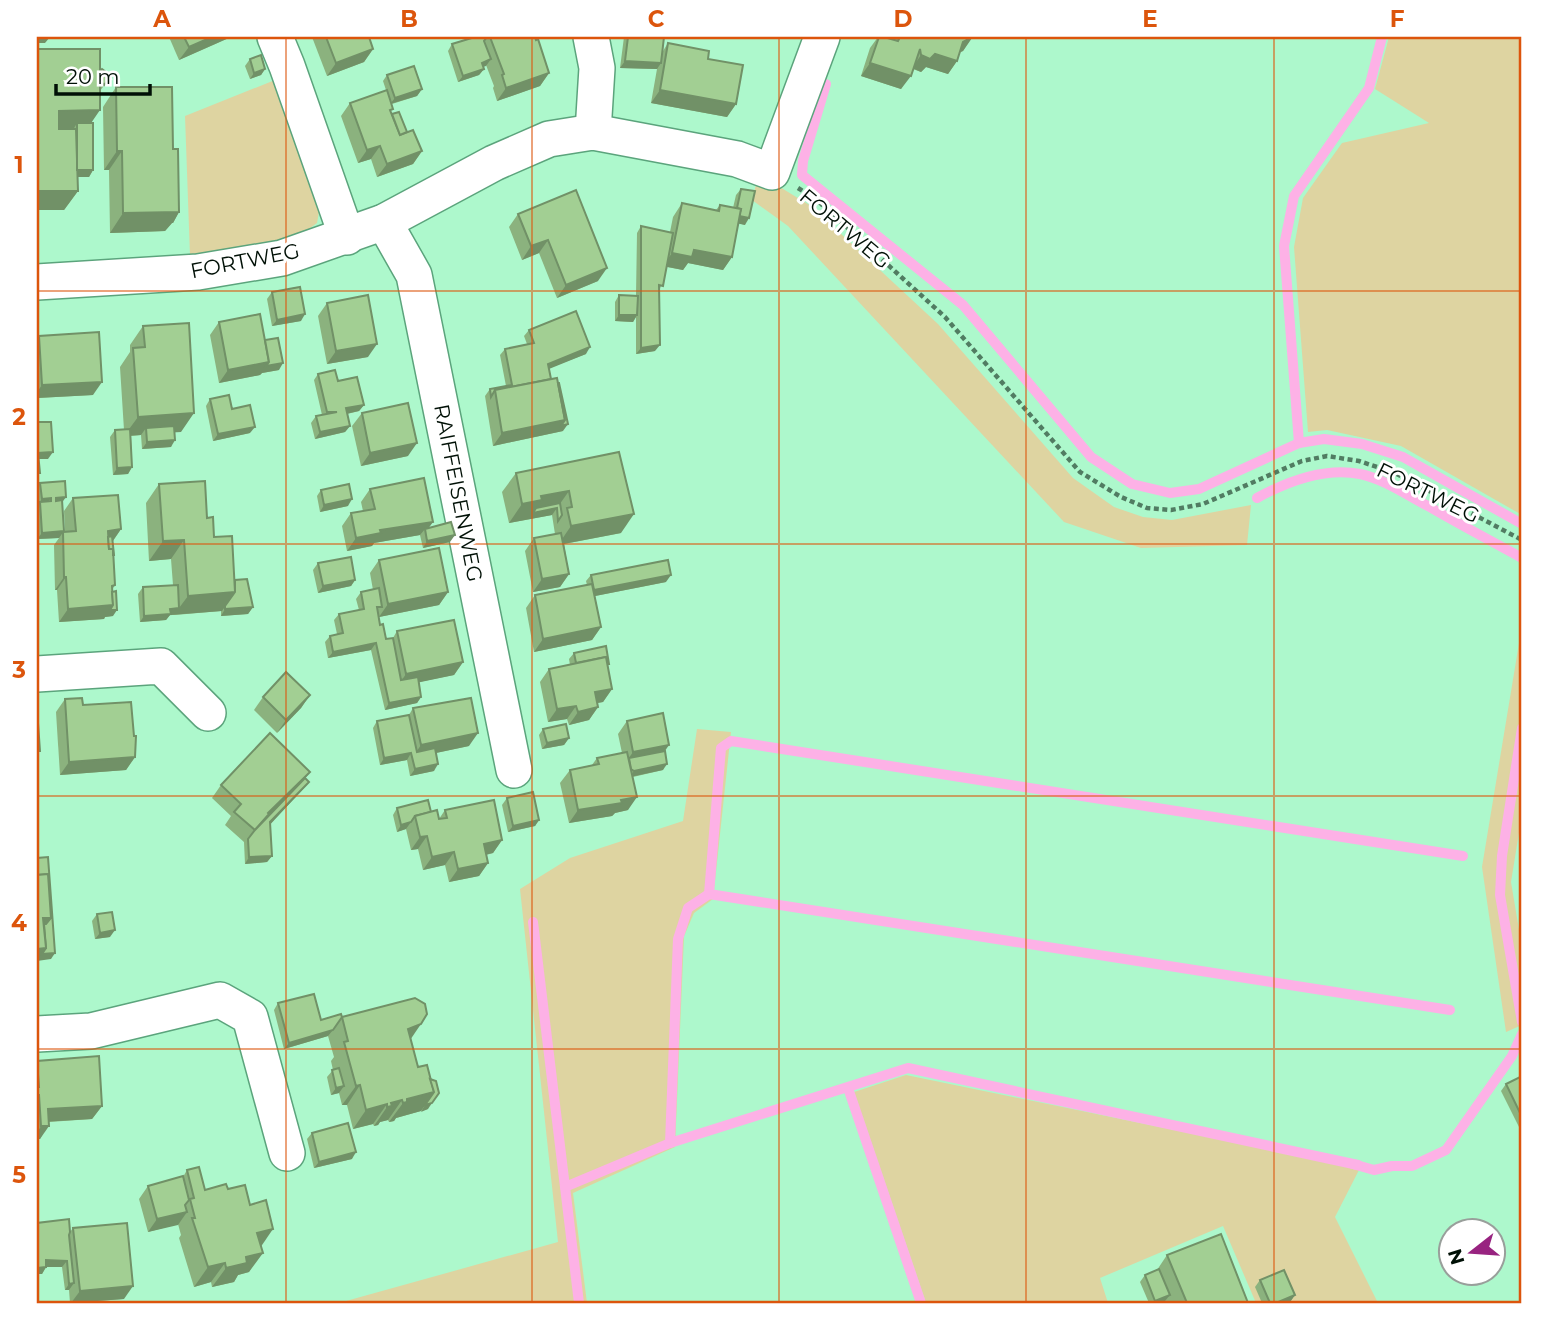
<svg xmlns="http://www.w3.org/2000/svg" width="1559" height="1340" font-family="Montserrat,sans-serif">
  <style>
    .green { fill: #ded4a1 }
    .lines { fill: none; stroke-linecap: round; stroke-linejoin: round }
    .stream { stroke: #fdb1e6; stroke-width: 10 }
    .minor-casing { stroke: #5ba47c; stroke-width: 38 }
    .path { stroke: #517c62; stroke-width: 4.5; stroke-dasharray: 5 3.5; stroke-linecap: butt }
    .minor { stroke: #fff; stroke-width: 35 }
    .wall { fill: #8bb27e }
    .shaded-wall { fill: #719167 }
    .building { fill: #a2cf93; stroke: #719167; stroke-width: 2 }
    .grid { fill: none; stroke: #dc550c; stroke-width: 2; stroke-opacity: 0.55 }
    .labels { text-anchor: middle; stroke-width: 6; stroke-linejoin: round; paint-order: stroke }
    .street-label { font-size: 21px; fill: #001006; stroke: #fff }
    .neatline { fill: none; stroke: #dc550c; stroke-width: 2.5 }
    .grid-label { font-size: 23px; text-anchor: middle; font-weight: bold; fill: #dc550c }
  </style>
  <rect width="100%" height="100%" fill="#adf8cc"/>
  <g class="green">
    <path d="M1389,37H1522V515L1401,446L1327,430L1308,432L1294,247L1303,198L1342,143L1429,123L1375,89Z"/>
    <path d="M275,80L319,212L317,223L299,236L279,244L190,256L185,116Z"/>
    <path d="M758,177L770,181L811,206L938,324L1073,478L1114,507L1143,517L1172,520L1251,505L1247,545L1141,548L1064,522L788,226L752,200Z"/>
    <path d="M1522,625V814L1511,882L1522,948V1025L1506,1032L1482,867Z"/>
    <path d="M697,729L731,732L713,899L694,913L684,936L675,1147L573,1193L587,1303H346V1301L558,1242L520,889L570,858L683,821Z"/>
    <path d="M906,1075L1360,1168L1335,1217L1378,1303H1256L1223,1226L1100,1278L1108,1303H926L854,1092Z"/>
  </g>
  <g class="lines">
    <g class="stream">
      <path d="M826,84L803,161L802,175L963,305L1091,457L1132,484L1170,493L1199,489L1299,443L1324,439L1362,444L1403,457L1522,524"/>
      <path d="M1299,443L1284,246L1294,196L1369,88L1382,37"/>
      <path d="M1257,498C1288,481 1324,467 1360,474C1384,479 1407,495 1428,506C1459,524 1491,541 1522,558"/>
      <path d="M1522,728L1502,856L1500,895L1522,1022"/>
      <path d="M709,894L721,748L731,741L1463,856"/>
      <path d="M533,922L579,1303"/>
      <path d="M848,1088L921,1303"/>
      <path d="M670,1143L678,939L688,908L709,894L1450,1010"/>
      <path d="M1353,1164L1374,1170L1392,1166H1412L1446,1150L1512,1056L1522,1034"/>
      <path d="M565,1187L670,1143L908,1068L1358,1165"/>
    </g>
    <defs>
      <g id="minor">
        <path d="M275,37L287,66L347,237"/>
        <path d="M591,37L597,68L593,132"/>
        <path d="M384,222L414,275L514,770"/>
        <path d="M37,282L198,272L282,258L384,222L494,163L549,139L593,132L737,159L772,172L822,37"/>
        <path d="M37,674L161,666L208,713"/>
        <path d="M37,1034L91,1031L220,1000L250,1017L287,1153"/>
      </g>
    </defs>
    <use href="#minor" class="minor-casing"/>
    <path class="path" d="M798,188L818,201L945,317L1080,472L1121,497L1147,508L1171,510L1203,504L1302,461L1327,456L1359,461L1395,473L1522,540"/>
    <use href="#minor" class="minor"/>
  </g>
  <g class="wall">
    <path d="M169,37H231L179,60Z"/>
    <path d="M312,37H369L373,49L364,62L327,76Z"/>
    <path d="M475,37H535L549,73L540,86L497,101L493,88L494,86L486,65L483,67L484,69L479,75L458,82L448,51L452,44Z"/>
    <path d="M624,37H664L663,51L668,43L708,59L736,104L727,117L651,103L657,69L620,68Z"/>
    <path d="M878,37H884L894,40L895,37H972L963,51L960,52L957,61L948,74L926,67L921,72L913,69L901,89L861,76L870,48Z"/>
    <path d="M37,49L111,76L100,91L91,123L93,170L89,177H77L78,191L64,210H37Z"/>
    <path d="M250,59L265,69L261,75L250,79L245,66Z"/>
    <path d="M387,75L422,89L417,96L392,104L391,112L422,151L413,164L377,177L371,159L358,163L341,116L350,103L386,90L383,81Z"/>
    <path d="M116,87L173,149L179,212L173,223H172L165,231L110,233L109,170H104L103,107Z"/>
    <path d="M741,189L745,225L738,223L732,257L723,270L688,263L683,270L667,267L659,292L655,351L636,354V317L633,322L615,321V302L619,295L636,296L637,233L641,226L670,232L673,217L682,203L716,210L720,205L733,208L736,195Z"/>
    <path d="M518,214L598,281L557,298L539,253L522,260L509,227Z"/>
    <path d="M272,292L301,321L272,326L267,299Z"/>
    <path d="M327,303L368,357L327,364L318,316Z"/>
    <path d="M219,322L265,340L279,370L262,373L260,375L219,383L210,335Z"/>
    <path d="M143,326L181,432H175L171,447L142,449L141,435L131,436L132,467L128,474L113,475L110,437L115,430H124L120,367L130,352V345Z"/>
    <path d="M529,330L586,354L549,368L563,431L493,446L485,396L490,389L506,386L500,355L505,349L527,344L524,336Z"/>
    <path d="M39,336L93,395L37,398V339Z"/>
    <path d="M318,374L338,381L364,405L359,411L347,414L350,426L345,432L315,439L311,423L316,416L322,415L314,380Z"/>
    <path d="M210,399L232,409L250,433L213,441L206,406Z"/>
    <path d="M362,413L408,456L361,466L352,426Z"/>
    <path d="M619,452L621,533L564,544L569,574L560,587L533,592L525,551L534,538L555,534L552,515L509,523L502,492L516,473Z"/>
    <path d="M40,483L62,503L63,532H65L64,511L73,498L121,529L113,541L115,585L112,590L113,616L105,617L104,619L59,622L57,590H55L54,545L59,538L37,539V488Z"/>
    <path d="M159,484L207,518L214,537L235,580L253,607L248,614L221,616V611L175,615H170L166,620L140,622L138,594L143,587L173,585L171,559L149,561L146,503Z"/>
    <path d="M370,489L429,528L450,542L423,548L420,535L374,543L372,546L347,551L342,526L351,513L363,511L361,502Z"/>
    <path d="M321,490L348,506L320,512L317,496Z"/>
    <path d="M379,560L448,592L439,605L379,617L378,613L380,625L386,639L393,638L397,631L463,662L454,675L419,682L421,697L417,703L385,710L371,650L328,658L325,642L330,636L337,634L334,620L339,614L359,610L356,599L361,592L373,590L370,573Z"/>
    <path d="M318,563L355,580L351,586L318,593L313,570Z"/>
    <path d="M591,575L666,582L595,596L601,627L592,640L534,652L526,608L535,595L587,585L586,581Z"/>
    <path d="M574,653L609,664L607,667L612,689L603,702L597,703L598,707L589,720L569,725L567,719L548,722L540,682L549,669L570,665L569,659Z"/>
    <path d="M310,695L301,708L277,733L254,710L263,697Z"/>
    <path d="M65,699L83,705L135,757L126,770L60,775L56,712Z"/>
    <path d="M413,708L469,746L436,753L434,771L410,776L407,760L380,765L373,728L377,721L409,715Z"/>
    <path d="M627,721L665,751L663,770L633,777L628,810L615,813L612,816L569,823L560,783L570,770L592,765L597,758L622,753L618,734Z"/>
    <path d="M543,729L569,738L564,745L542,749L539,735Z"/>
    <path d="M310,772L305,778L304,788L270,824L272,856L267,862L245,864L244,842L225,825L231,816L212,798L221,785Z"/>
    <path d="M507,798L539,820L535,826L508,832L502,805Z"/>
    <path d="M397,808L431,812L439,819L445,810L502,840L493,853L486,855L488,863L479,876L449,882L445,865L423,870L418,849L411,850L406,829L397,832L393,815Z"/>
    <path d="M97,914L110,937L95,939L92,921Z"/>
    <path d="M278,1003L321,1020L342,1017L411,1039L428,1109L396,1118L394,1121L389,1122L388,1120L380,1122L378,1125L374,1126L373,1124L353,1129L347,1105H342L339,1093L331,1095L327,1077L333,1070L331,1061L334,1057L328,1036L284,1049L274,1010Z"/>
    <path d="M37,1061L102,1106L92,1119L49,1122L40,1139H37Z"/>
    <path d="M1522,1076V1133L1501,1091L1506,1084Z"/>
    <path d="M312,1133L352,1159L314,1168L307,1139Z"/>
    <path d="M187,1170L205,1190L228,1189L261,1247L249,1272L238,1275L234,1282L212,1287L211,1282L194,1287L179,1238L181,1235L178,1224L148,1232L139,1199L148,1186L183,1177Z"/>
    <path d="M37,1223L70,1232L73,1228L124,1299L70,1303L69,1290H65L62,1267H46L42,1274H37Z"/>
    <path d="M1167,1255L1248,1303H1165V1301L1160,1303H1149L1140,1282L1145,1275L1157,1270Z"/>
    <path d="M1260,1280L1295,1295L1290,1302L1287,1303H1262L1255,1287Z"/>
  </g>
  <g class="shaded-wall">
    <path d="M37,37H50L45,43H37Z"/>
    <path d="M212,37H231L179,60L189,47Z"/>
    <path d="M972,38L963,51L954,55L963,42Z"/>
    <path d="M373,49L364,62L327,76L336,63Z"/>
    <path d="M935,54L957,61L948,74L926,67L921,72L912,68L921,55Z"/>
    <path d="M491,59L486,66L477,69L482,63Z"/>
    <path d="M625,61L661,63L657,69L620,68Z"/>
    <path d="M870,63L911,76L901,89L861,76Z"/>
    <path d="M265,69L261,75L250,79L254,73Z"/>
    <path d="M484,69L479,75L458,82L463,76Z"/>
    <path d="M549,73L540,86L497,101L506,88Z"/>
    <path d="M422,89L417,96L390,104L395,98Z"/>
    <path d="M660,90L736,104L727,117L651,103Z"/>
    <path d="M100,110L87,129L77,123L73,130H45L59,111Z"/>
    <path d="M380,146L371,159L358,163L367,150Z"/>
    <path d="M117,151H122L109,170H104Z"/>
    <path d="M422,151L413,164L377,177L387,164Z"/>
    <path d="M77,170H93L89,177H73Z"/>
    <path d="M37,191H78L64,210H37Z"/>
    <path d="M179,212L173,223H172L165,231L110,233L123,213Z"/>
    <path d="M735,215L749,218L745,225L731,222Z"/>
    <path d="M548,240L539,253L522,260L531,246Z"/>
    <path d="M694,250L732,257L723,270L688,263L683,270L663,266L672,253Z"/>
    <path d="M607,268L598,281L557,298L566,285Z"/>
    <path d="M305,314L301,321L272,326L277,320Z"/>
    <path d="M619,315H637L633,322L615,321Z"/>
    <path d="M377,344L368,357L327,364L336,351Z"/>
    <path d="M660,345L655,351L636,354L641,348Z"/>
    <path d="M590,347L586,354L544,371L548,364Z"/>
    <path d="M269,362L283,363L279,370L262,373L260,375L219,383L228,370Z"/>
    <path d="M102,382L93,395L37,398V392L42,385Z"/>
    <path d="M364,405L359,411L341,415L346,408Z"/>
    <path d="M194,413L181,432L146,434V428L141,435L124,436L138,417Z"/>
    <path d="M565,420L568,424L563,431L493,446L502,433Z"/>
    <path d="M350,426L345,432L315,439L320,432Z"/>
    <path d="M255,427L250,433L213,441L218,434Z"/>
    <path d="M175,440L171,447L142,449L147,442Z"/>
    <path d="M417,443L408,456L361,466L370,453Z"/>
    <path d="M53,452L48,459H37L38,453Z"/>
    <path d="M132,467L128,474L113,475L117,468Z"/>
    <path d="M569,491L552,515L509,523L522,504L541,496Z"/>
    <path d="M66,497L61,504L51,505L56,498Z"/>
    <path d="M51,498L46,505L40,502L37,506L42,499Z"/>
    <path d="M352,499L348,506L320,512L324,505Z"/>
    <path d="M634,514L621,533L558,545L571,526Z"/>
    <path d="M433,522L425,533V529L420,535L374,543L372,546L347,551L356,538L380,530Z"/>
    <path d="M121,529L112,542L104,543L108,531Z"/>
    <path d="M64,531L59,538L37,539L42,533Z"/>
    <path d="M455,535L450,542L423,548L427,541Z"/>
    <path d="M184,540L171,559L149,561L163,541Z"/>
    <path d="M569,574L560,587L533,592L542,579Z"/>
    <path d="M671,575L666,582L590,597L594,590Z"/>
    <path d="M64,577H66L57,590H55Z"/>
    <path d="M355,580L351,586L318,593L323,586Z"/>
    <path d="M235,592L222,611L170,615L166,620L140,622L144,616L170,609L179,608L188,596Z"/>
    <path d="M448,592L439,605L379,617L388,604Z"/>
    <path d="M113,605L117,610L113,616L105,617L104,619L59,622L68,609Z"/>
    <path d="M253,607L248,614L221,616L225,609Z"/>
    <path d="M601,627L592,640L534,652L543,639Z"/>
    <path d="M376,643L371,650L328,658L333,652Z"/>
    <path d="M463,662L454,675L397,687L406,674Z"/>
    <path d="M612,689L603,702L586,705L595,692Z"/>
    <path d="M310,695L301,708L277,733L286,720Z"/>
    <path d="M421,697L417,703L385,710L389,703Z"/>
    <path d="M576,706L567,719L548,722L557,709Z"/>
    <path d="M598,707L589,720L569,725L578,712Z"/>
    <path d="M478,733L469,746L412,758L421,745Z"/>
    <path d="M569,738L564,745L542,749L547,743Z"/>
    <path d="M669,745L660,758L624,765L633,752Z"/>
    <path d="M411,753L407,760L380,765L384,758Z"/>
    <path d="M135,757L126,770L60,775L69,762Z"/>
    <path d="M438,764L434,771L410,776L415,769Z"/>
    <path d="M667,764L663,770L630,777L634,771Z"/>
    <path d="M310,772L300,785L248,839L268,813Z"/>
    <path d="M309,782L304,788L266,829L270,822Z"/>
    <path d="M637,797L628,810L615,813L612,816L569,823L578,810Z"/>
    <path d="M539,820L535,826L508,832L513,826Z"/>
    <path d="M411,822L406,829L397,832L401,825Z"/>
    <path d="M427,836L418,849L411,850L420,837Z"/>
    <path d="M502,840L493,853L475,857L484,844Z"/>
    <path d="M454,852L445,865L423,870L432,857Z"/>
    <path d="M272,856L267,862L245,864L249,857Z"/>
    <path d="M488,863L479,876L449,882L458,869Z"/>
    <path d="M43,918H51L42,931Z"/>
    <path d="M115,930L110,937L95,939L100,933Z"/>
    <path d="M46,948L55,953L51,959L37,961V949Z"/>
    <path d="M421,1024L408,1043V1029Z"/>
    <path d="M333,1030L328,1036L284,1049L289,1043Z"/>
    <path d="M360,1085L347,1105H342L356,1086Z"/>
    <path d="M344,1086L339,1093L331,1095L336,1088Z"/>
    <path d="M434,1092L421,1111L396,1118L394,1121L389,1122L403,1103L407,1099Z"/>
    <path d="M402,1100L388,1120L380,1122L378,1125L374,1126L387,1107L391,1103Z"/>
    <path d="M432,1103L428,1109L421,1112L425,1105Z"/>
    <path d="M387,1104L373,1124L353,1129L366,1110Z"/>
    <path d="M102,1106L92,1119L41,1122L48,1109Z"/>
    <path d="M41,1126H49L40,1139H37V1133Z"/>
    <path d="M356,1152L352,1159L314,1168L319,1162Z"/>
    <path d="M187,1212L178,1225L148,1232L157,1219Z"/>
    <path d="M273,1229L260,1248L257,1233Z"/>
    <path d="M263,1253L249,1272L238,1275L234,1282L212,1287L226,1268L246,1257Z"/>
    <path d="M46,1260L67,1261L62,1267H41Z"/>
    <path d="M225,1263L211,1282L194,1287L208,1267Z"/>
    <path d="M46,1267L42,1274H37V1268Z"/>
    <path d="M74,1283L69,1290H65L69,1284Z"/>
    <path d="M133,1286L124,1299L71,1303L80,1291Z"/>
    <path d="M1170,1295L1165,1301L1160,1303H1153L1155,1301Z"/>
    <path d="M1295,1295L1290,1302L1287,1303H1276Z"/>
  </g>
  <g class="building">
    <path d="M184,37H212L189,47Z"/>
    <path d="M326,37H369L373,49L336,63Z"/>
    <path d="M475,37H487L484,41L491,59L482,63L484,69L463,76L452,44Z"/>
    <path d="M490,37H535L536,40L538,39L549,73L506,88L502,75L504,74Z"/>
    <path d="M628,37H664L661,63L625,61Z"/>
    <path d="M879,37H884L898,41L900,37H972L963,42L957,61L935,54L930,59L921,55L920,49L911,76L870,63Z"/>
    <path d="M668,43L709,51L708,59L743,65L736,104L660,90Z"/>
    <path d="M37,49H100V110L59,111V129H76L78,191H37Z"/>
    <path d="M261,55L265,69L254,73L250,59Z"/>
    <path d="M414,66L422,89L395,98L387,75Z"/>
    <path d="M102,69L111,76L104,85L100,81V71Z"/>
    <path d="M116,87H172L173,149H178L179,212L123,213L122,151H117Z"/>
    <path d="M387,90L393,109L390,110L400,135L413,130L422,151L387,164L380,146L367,150L350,103Z"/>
    <path d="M399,112L407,132L400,135L392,114Z"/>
    <rect x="77" y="123" width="16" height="47"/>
    <path d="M741,189L755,191L749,218L739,216L741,209L737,208Z"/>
    <path d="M576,190L607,268L566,285L548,240L531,246L518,214Z"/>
    <path d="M682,203L719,211L720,205L741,209L732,257L694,250L692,257L672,253Z"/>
    <path d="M641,226L673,233L663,286L659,285L660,345L641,348Z"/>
    <path d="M300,287L305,314L277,320L272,292Z"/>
    <path d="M368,295L377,344L336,351L327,303Z"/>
    <path d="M619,295L638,296L637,315H619Z"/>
    <path d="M576,311L590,347L548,364L551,379L495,390L491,397L490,389L512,385L505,349L534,343L529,330Z"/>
    <path d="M260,314L269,362L228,370L219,322Z"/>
    <path d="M189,323L194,413L138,417L133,348L145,347L143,326Z"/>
    <path d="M99,332L102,382L42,385L39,336Z"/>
    <path d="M278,338L283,363L266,366L269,362L265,340Z"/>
    <path d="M335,370L338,381L357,377L364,405L346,408L350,426L320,432L316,416L337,412H327L318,374Z"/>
    <path d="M557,378L565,420L502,433L495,390Z"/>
    <path d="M558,383H559L568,424L561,426L565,420Z"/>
    <path d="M229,395L232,409L250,405L255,427L218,434L210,399Z"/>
    <path d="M408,403L417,443L370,453L362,413Z"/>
    <path d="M37,422H51L53,452L38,453L40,473H37Z"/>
    <path d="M174,426L175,440L147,442L146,428Z"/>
    <path d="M130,429L132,467L117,468L115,430Z"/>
    <path d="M619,452L634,514L571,526L567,508L572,507L569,491L541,496L542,500L522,504L516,473Z"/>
    <path d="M424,478L433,522L380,530L381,533L356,538L351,513L375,509L370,489Z"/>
    <path d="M65,481L66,497L56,498V501L62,500L64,531L42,533L40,502L51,501V498L42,499L40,483Z"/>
    <path d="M205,481L207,518L213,517L214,537L232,536L235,592L188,596L184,540L163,541L159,484Z"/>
    <path d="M349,484L352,499L324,505L321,490Z"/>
    <path d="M118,495L121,529L108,531L109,549H113L115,585L112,586L113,605L68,609L66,577H64L63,532L76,531L73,498Z"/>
    <path d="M560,503L562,515L558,521L557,508L533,513L536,508Z"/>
    <path d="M451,522L455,535L427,541L425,529Z"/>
    <path d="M561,533L569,574L542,579L534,538Z"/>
    <path d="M112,536L114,555H113V549H109L108,537Z"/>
    <path d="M439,548L448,592L388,604L379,560Z"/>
    <path d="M351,557L355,580L323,586L318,563Z"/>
    <path d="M668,560L671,575L594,590L591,575Z"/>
    <path d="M247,579L253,607L225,609V606L235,592V580Z"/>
    <path d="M592,584L601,627L543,639L535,595Z"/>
    <path d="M178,585L179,608L170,609L171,614L144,616L143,587Z"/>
    <path d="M379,588L382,607H377L380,625L383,624L386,639L393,638L401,680L418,677L421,697L389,703L376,643L333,652L330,636L343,633L339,614L364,609L361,592Z"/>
    <path d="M116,591L117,610H110L113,605L112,592Z"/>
    <path d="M454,620L463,662L406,674L397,631Z"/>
    <path d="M606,646L609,664H607L606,657L576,663L574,653Z"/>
    <path d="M606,657L612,689L595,692L598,707L578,712L576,706L557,709L549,669Z"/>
    <path d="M286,672L310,695L286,720L263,697Z"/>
    <path d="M82,698L83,705L131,702L134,736H136L135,757L69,762L65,699Z"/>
    <path d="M471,698L478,733L421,745L413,708Z"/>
    <path d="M37,709L40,751H37Z"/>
    <path d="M663,713L669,745L633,752L627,721Z"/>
    <path d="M409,715L417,752L435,748L438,764L415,769L411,753L384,758L377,721Z"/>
    <path d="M566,724L569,738L547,743L543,729Z"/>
    <path d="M270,733L310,772L268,813L269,814L255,830L234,812L241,804L221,785Z"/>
    <path d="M665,751L667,764L634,771L631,769L629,758Z"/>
    <path d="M627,752L637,797L621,800L622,803L578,810L570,770L599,764L597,758Z"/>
    <path d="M305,778L309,782L270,822L272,856L249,857L248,839L255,830Z"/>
    <path d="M533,792L539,820L513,826L507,798Z"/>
    <path d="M428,800L431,812L415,816L411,822L401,825L397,808Z"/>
    <path d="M494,800L502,840L484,844L488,863L458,869L454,852L432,857L427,836L420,837L415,816L437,810L439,819L447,818L445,810Z"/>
    <path d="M48,857L55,953L42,954L46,948L44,924H46L51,918L48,874L37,875V858Z"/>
    <path d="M48,874L51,918H43L46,948L37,949V875Z"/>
    <path d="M112,912L115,930L100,933L97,914Z"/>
    <path d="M314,994L321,1020L341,1014L342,1017L333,1030L289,1043L278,1003Z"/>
    <path d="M415,998L425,1004L427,1014L421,1024L408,1029L418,1067L427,1065L434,1092L407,1099V1102L403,1103L402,1100L391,1103L392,1106L387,1107V1104L366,1110L360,1085L356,1086L344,1042L348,1041L342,1017Z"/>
    <path d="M99,1056L102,1106L48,1109L49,1126H41L39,1095H37V1087H39L37,1061Z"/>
    <path d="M339,1068L344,1086L336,1088L332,1070Z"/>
    <path d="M1522,1076V1117L1506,1084Z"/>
    <path d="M430,1079L436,1081L439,1093L432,1103L425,1105L434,1092Z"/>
    <path d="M348,1123L356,1152L319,1162L312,1133Z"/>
    <path d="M199,1167L205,1190L226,1184L228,1189L245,1185L250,1205L266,1200L273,1229L257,1233L263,1253L246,1257L247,1263L226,1268L225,1263L208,1267L192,1218H195L190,1199L194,1198L187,1170Z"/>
    <path d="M183,1176L189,1200L185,1205L187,1212L157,1219L148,1186Z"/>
    <path d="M69,1219L70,1232L69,1235L74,1283L69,1284L67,1261L46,1260V1267L37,1268V1223Z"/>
    <path d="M127,1223L133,1286L80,1291L73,1228Z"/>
    <path d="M1221,1234L1248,1303H1187L1167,1255Z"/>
    <path d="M1159,1269L1170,1295L1155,1301L1145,1275Z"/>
    <path d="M1284,1270L1295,1295L1276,1303H1270L1260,1280Z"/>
  </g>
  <path class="grid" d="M286,37V1303M532,37V1303M779,37V1303M1026,37V1303M1274,37V1303M37,291H1522M37,544H1522M37,796H1522M37,1049H1522"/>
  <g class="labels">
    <g class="street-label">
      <text transform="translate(845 229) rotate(40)" y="7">FORTWEG</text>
      <text transform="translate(245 261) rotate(-11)" y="7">FORTWEG</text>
      <text transform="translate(458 493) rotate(79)" y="7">RAIFFEISENWEG</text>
      <text transform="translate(1428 493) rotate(26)" y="7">FORTWEG</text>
    </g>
  </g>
  <rect width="1559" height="1340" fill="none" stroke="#ffffff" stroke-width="77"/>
  <g transform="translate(1472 1252) rotate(253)"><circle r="33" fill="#ffffff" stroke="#999f9b" stroke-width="2"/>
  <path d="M0-5L12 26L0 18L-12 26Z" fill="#982380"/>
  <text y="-10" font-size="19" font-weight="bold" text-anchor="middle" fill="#001006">N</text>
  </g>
  <path d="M56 84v10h94v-10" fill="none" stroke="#001006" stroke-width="3.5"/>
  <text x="66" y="84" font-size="21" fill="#001006" stroke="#ffffff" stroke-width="5" paint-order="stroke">20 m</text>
  <rect x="38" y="38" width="1482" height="1264" class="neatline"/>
  <g class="grid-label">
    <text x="162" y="27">A</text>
    <text x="409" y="27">B</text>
    <text x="656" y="27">C</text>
    <text x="903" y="27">D</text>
    <text x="1150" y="27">E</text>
    <text x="1397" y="27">F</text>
    <text x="19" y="173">1</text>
    <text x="19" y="425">2</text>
    <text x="19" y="678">3</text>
    <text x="19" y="931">4</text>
    <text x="19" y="1183">5</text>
  </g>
</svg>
